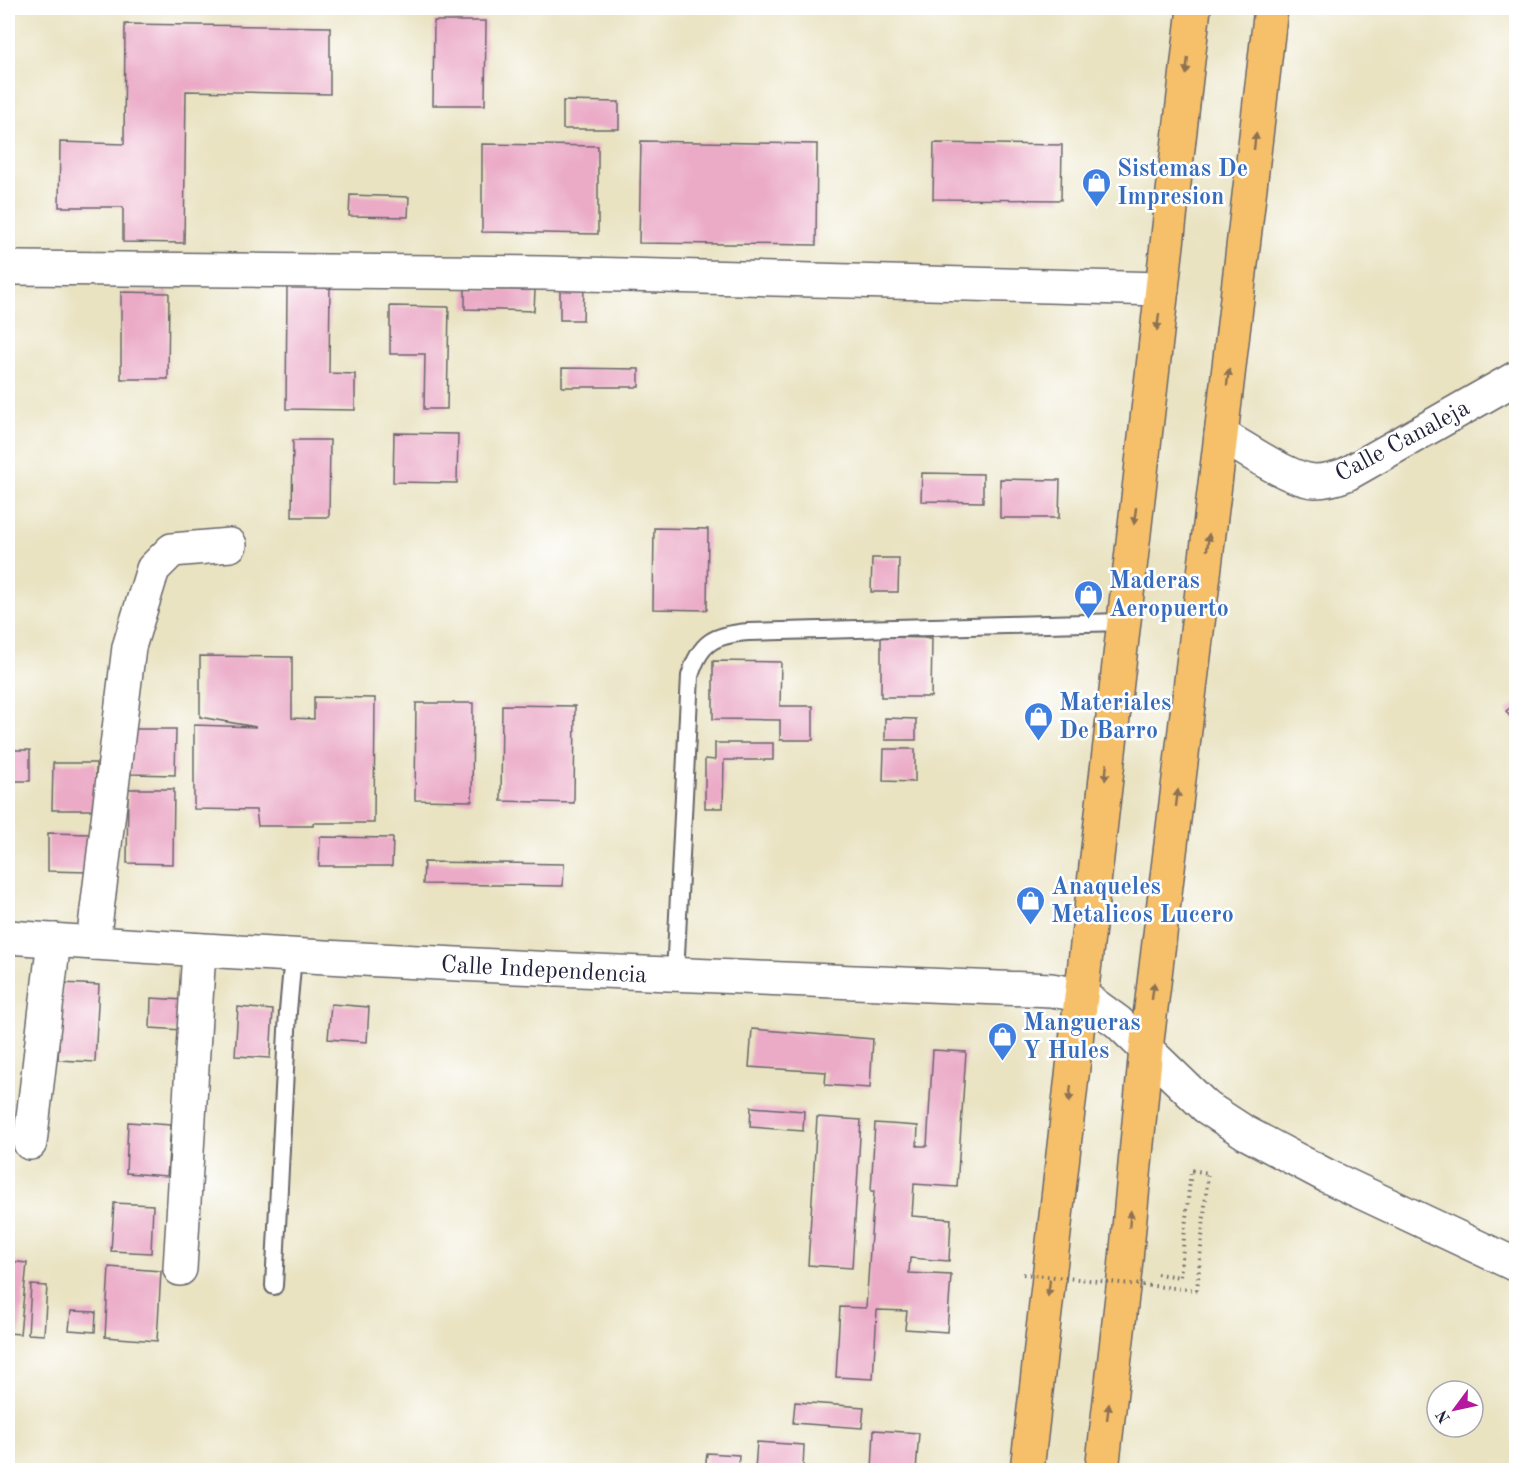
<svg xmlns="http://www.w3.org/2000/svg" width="1524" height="1478" font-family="'Old Standard TT',serif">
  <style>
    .building { fill: #ebabc7 }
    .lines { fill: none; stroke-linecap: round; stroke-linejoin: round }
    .service-casing { stroke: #68666a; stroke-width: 20 }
    .minor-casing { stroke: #68666a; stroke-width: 36 }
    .tertiary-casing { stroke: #68666a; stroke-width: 36 }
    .primary-casing { stroke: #68666a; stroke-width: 36 }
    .path { stroke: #68666a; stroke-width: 4; stroke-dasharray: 1.5 4.5; stroke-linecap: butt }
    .service { stroke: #fff; stroke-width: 16 }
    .minor { stroke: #fff; stroke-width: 33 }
    .tertiary { stroke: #fff; stroke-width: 33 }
    .primary { stroke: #f6c06b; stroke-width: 33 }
    .path-bridge { stroke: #68666a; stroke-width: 4; stroke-dasharray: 1.5 4.5; stroke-linecap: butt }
    .oneway { fill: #8c7153 }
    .labels { text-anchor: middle; stroke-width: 5; stroke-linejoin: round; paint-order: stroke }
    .shop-label { font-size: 24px; font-weight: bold; fill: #366cbe; stroke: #fff; text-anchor: start }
    .street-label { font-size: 24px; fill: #22223b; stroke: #fff }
  </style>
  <rect width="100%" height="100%" fill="#fff"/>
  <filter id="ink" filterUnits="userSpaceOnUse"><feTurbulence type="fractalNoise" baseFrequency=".0167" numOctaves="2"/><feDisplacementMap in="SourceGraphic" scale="12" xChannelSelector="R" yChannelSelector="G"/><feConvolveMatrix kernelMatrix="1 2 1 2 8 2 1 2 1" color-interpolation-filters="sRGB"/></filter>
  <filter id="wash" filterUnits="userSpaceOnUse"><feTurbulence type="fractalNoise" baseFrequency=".008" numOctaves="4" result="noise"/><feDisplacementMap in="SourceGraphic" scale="24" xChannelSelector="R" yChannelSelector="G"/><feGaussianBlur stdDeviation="1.35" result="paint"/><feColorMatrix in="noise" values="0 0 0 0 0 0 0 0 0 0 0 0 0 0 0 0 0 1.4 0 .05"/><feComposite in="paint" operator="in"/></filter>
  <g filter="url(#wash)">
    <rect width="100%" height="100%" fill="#e9e3c2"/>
    <g id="blocks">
      <g class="building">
        <path d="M434,21H486L485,105H433Z"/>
        <path d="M125,24L330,27V94L186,91L184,243L123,242V207H59L60,142L124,144Z"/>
        <path d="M563,101L619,102V129H563Z"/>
        <path d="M641,141L817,144L816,245L639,243Z"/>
        <path d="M934,143L1062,145L1061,200L933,199Z"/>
        <path d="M482,144L598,146V234L482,232Z"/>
        <path d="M350,195L409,197L408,217L349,216Z"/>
        <path d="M287,286H330L329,373L355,374V410L286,409Z"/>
        <path d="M560,287L584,288L583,320H560Z"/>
        <path d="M465,289L535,290L534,311L465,309Z"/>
        <path d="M121,292L169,293L168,379H121Z"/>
        <path d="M390,306L449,307L447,409H424L425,354H390Z"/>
        <path d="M562,368L639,369V387H562Z"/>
        <path d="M394,433L458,434L457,483L393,482Z"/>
        <path d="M293,440H330L329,517H292Z"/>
        <path d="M922,473L983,474V502L921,501Z"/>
        <path d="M1000,479L1060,480L1059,518H1000Z"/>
        <path d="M654,528L708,529L707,610L653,609Z"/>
        <path d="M872,558H899L898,592H871Z"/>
        <path d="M881,637L932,638L931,697H881Z"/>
        <path d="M200,656L292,657V718L314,719V697L375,698L374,823H313V826H258L256,810L194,809V725L256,727L200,717Z"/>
        <path d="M713,661L781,662L780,706H813V740H780V720L713,719Z"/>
        <path d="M416,703H473L472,801L415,800Z"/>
        <path d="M1516,704V725L1506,711Z"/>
        <path d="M502,705L575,706L574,803L501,801Z"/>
        <path d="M885,718L916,719V740H885Z"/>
        <path d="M130,729H176L175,775L130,774Z"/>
        <path d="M715,743H773V760H724L723,808H705V759L715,760Z"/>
        <path d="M884,749H915V782L883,781Z"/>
        <rect x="8" y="750" width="22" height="31"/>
        <path d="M53,763H96V810H52Z"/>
        <path d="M128,789H174L173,864L127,863Z"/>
        <path d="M48,833L90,834L89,872L48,871Z"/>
        <path d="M320,837L393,838L392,866H319Z"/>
        <path d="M424,862L564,864L563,886L423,884Z"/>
        <path d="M63,983L99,985L95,1062L58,1060Z"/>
        <path d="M151,998L183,1000L182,1030L150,1028Z"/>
        <path d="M331,1004L369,1007L367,1042L328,1039Z"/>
        <path d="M238,1007L273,1010L270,1058L235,1056Z"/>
        <path d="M752,1029L873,1039L870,1088L825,1085L826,1072L749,1067Z"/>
        <path d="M933,1050L966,1052L957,1187L914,1184L912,1216L951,1219L949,1261L910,1258L909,1273L951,1275L947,1332L905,1329L907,1311L877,1310L873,1379L836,1377L840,1307L866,1308L874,1191H871L875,1123L918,1126L917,1146H927Z"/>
        <path d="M751,1107L804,1111L803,1131L750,1127Z"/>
        <path d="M817,1117L861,1120L852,1268L808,1265Z"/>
        <path d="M128,1122L171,1125L167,1176L126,1173Z"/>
        <path d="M114,1203L153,1205L151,1253L111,1251Z"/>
        <path d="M8,1261L27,1263L20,1334L8,1333Z"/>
        <path d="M109,1267L161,1271L157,1341L105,1337Z"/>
        <path d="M31,1285L47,1286L44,1335L28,1334Z"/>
        <path d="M71,1311L96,1312L95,1332L69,1330Z"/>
        <path d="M795,1402L864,1407L862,1428L793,1423Z"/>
        <path d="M874,1430L919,1433L916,1470H872Z"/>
        <path d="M757,1442L804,1445L803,1470H755Z"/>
        <path d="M707,1453L739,1455L738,1470H705Z"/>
      </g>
    </g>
  </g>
  <g filter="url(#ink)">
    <use href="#blocks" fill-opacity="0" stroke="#68666a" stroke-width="1.5"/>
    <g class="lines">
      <defs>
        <g id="service">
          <path d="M675,975L690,676C700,642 714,635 748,632L1123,622"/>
          <path d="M274,1286L288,1011L293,956"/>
        </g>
        <g id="minor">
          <path d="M14,268L545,273L1162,289"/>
          <path d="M1221,435C1245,448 1289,480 1315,481C1326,481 1337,478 1347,474L1516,378"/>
          <path d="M93,943L129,647L153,569L172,550L230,545"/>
          <path d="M30,1143L54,940"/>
          <path d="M180,1269L199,950"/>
        </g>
        <path id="tertiary" d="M8,937C355,962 703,976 1051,990L1081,995L1118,1022L1206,1107L1246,1133L1327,1176L1516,1265"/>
        <g id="primary">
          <path d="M1027,1470L1194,8"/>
          <path d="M1102,1470L1125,1270L1146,1049L1221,435L1271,8"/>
        </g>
      </defs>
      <use href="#service" class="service-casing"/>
      <use href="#minor" class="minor-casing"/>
      <use href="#tertiary" class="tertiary-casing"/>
      <use href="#primary" class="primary-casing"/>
      <path class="path" d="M1157,1274L1180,1277L1191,1170L1208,1173L1197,1290"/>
      <use href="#service" class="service"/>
      <use href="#minor" class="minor"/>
      <use href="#tertiary" class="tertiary"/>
      <use href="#primary" class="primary"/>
      <path class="path-bridge" d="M1023,1274L1197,1290"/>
    </g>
    <defs><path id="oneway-solid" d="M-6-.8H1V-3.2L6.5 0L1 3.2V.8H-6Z" transform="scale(1.5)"/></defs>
    <g class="oneway">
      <use href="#oneway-solid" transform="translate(1187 66) rotate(96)"/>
      <use href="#oneway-solid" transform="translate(1255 141) rotate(-83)"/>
      <use href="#oneway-solid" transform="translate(1158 322) rotate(97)"/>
      <use href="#oneway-solid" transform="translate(1228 377) rotate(-83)"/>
      <use href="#oneway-solid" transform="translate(1135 516) rotate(97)"/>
      <use href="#oneway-solid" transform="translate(1208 542) rotate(-83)"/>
      <use href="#oneway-solid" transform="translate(1106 772) rotate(96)"/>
      <use href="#oneway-solid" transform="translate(1177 798) rotate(-83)"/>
      <use href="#oneway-solid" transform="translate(1153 991) rotate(-83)"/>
      <use href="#oneway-solid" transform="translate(1070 1094) rotate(96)"/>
      <use href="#oneway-solid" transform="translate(1130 1219) rotate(-85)"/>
      <use href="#oneway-solid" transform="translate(1049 1288) rotate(97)"/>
      <use href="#oneway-solid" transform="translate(1108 1412) rotate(-83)"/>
    </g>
  </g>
  <defs>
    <symbol id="shop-pin" viewBox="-11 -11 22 30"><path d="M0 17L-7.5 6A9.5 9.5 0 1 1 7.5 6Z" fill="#3f7fe0" stroke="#fff"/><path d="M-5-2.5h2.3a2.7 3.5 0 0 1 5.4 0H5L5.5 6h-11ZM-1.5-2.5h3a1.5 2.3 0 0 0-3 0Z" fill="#fff"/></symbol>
  </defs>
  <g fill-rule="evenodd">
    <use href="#shop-pin" x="1080" y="166" width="33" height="45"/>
    <use href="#shop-pin" x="1072" y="578" width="33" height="45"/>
    <use href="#shop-pin" x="1022" y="700" width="33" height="45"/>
    <use href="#shop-pin" x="1014" y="884" width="33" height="45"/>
    <use href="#shop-pin" x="986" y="1020" width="33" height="45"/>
  </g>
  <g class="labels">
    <g class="shop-label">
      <text x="1117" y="176">Sistemas De<tspan x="1117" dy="28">Impresion</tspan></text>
      <text x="1109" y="588">Maderas<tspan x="1109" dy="28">Aeropuerto</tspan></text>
      <text x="1059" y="710">Materiales<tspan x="1059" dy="28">De Barro</tspan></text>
      <text x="1051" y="894">Anaqueles<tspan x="1051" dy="28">Metalicos Lucero</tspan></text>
      <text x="1023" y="1030">Mangueras<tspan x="1023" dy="28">Y Hules</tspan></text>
    </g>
    <g class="street-label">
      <text transform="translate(1402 440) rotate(-28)" y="8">Calle Canaleja</text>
      <text transform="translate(544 969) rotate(3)" y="8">Calle Independencia</text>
    </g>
  </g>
  <rect width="1524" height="1478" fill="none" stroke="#fff" stroke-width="30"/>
  <g transform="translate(1455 1409) rotate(237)"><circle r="28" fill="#ffffff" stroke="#a7a7b1" stroke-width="1.5"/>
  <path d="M0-4.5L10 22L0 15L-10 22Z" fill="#b5179e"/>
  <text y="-9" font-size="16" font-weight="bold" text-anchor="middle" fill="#22223b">N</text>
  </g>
</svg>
